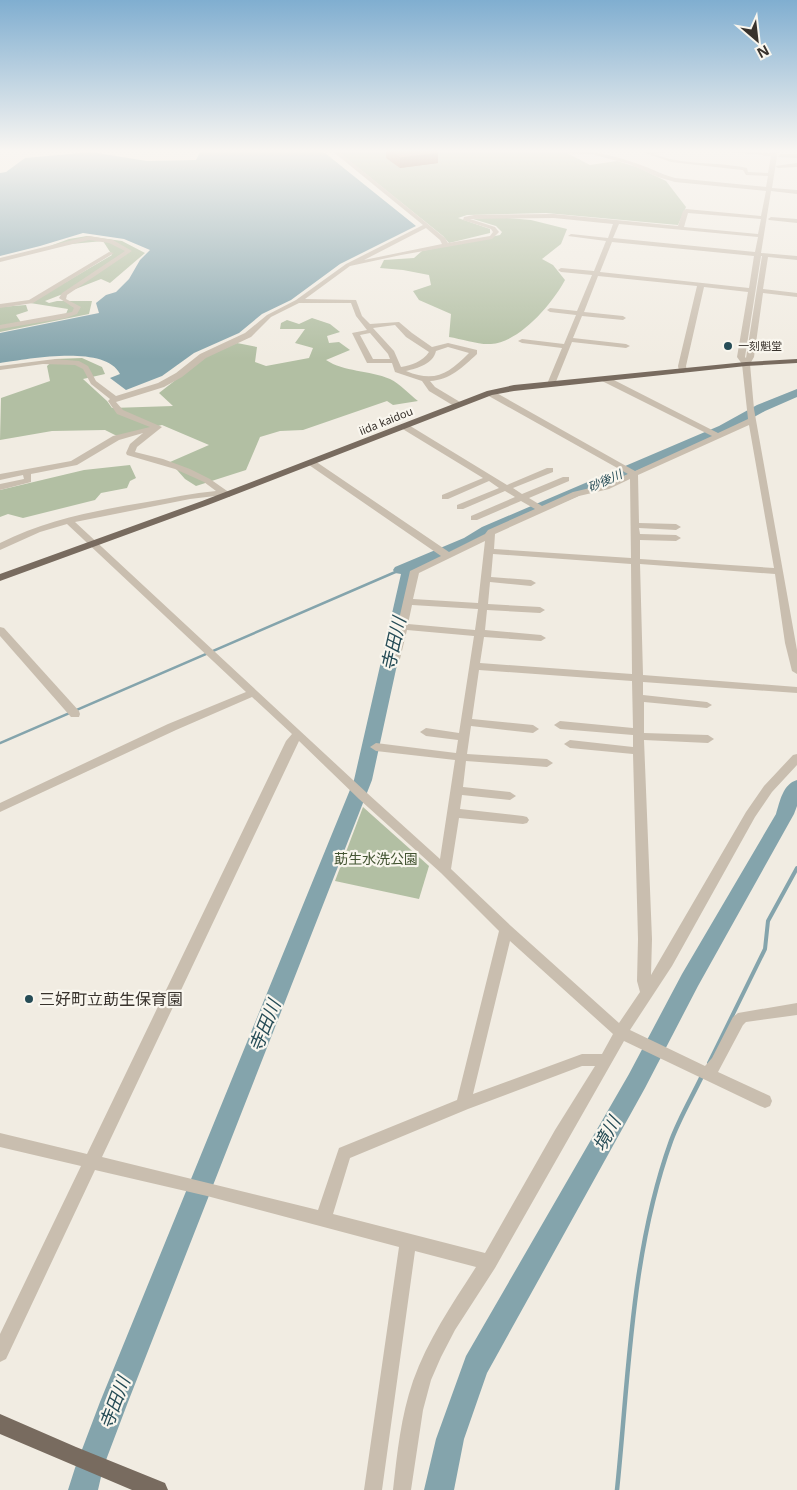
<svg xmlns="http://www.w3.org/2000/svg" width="797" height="1490" font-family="'Noto Sans','Noto Sans JP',sans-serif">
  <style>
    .green { fill: #b2bfa3 }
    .water { fill: #84a4ac }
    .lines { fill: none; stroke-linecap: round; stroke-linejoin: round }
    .stream-far2 { stroke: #84a4ac; stroke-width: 2.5 }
    .stream-far1 { stroke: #84a4ac; stroke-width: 4 }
    .stream { stroke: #84a4ac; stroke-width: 4.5 }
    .river { fill: #84a4ac; fill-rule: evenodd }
    .minor { fill: #c9beaf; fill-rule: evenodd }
    .major { fill: #786b5f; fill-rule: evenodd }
    .wall { fill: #a06c4c }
    .shaded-wall { fill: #82583e }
    .building { fill: #ba7e58; stroke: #82583e }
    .poi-dot { fill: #264c56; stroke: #f9f6ee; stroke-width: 2 }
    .labels { text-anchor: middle; stroke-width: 4.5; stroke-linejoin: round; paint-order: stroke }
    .far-poi-label { font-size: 11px; fill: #38322c; stroke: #f9f6ee; text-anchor: start }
    .far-street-label { font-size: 11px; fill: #38322c; stroke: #f9f6ee }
    .far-water-label { font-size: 12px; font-style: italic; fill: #264c56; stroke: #f9f6ee }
    .park-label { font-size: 14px; fill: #435432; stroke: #f9f6ee }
    .near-poi-label { font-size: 16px; fill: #38322c; stroke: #f9f6ee; text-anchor: start }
    .near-water-label { font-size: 18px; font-style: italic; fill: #264c56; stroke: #f9f6ee }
  </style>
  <rect width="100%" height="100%" fill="#f1ece2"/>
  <g class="green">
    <path d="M336,150H529L567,153L590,165L617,161L637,167L666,181L686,207L678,225L546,213L467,215L458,218L490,229V233L449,243L443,236Z"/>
    <path d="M497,217L531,220L567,229L561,244L542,259L553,265L565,280C552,304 520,342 491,344C479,345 462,339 449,337L451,314L419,300L413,291L431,285L429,275L403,270L380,268L384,260L414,258L422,251L500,235L502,232L496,226L473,219Z"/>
    <path d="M87,236L122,241L145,253L110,283L101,279L45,301L49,303L57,301H92L89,314L0,332V307L26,305L28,311L16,315L22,324L66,314L68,309L30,303L112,255L103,241L50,246L69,239Z"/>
    <path d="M312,318L330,324L340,332L327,336L329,343L339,342L350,350L326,360C344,372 369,370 390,379C400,384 409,394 418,401L393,405L387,401L303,430L280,431L260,437L246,470L196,486L185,479L170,462L209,445L162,425L117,436L105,430L52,431L0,440L1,398L50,381L47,366L55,359L82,358L102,367L105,374L83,379L107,401L112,408L173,406L159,393L205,357L237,343L257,347L255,362L266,366L309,358L313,348L295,343L305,329H280L281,323L287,320L299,324Z"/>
    <path d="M130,465L136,478L130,481L127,488L101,493L95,500L23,518L8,514L0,517V490L84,470Z"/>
    <path d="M363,807L429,866L419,899L335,881Z"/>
  </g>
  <path class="water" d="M201,150H317L325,153L416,226L340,264L291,300L262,314L239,333L194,353L162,376L126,390L110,378L120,374C105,344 28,359 0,363V333L99,313L96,303L106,295L116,292L129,279L140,260L150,250L124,239L83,233L40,246L0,256V173L6,172L25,158L91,152L147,161L196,160Z"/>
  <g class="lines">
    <path class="stream-far2" d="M0,743L400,570"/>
    <path class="stream-far1" d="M709,1063L765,949L768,921L797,868"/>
    <path class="stream" d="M617,1490C629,1374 631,1252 671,1141C679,1119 692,1097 702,1076"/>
    <g class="river">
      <path d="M797,389V397L765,411L727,432L492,533L474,544L418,568L372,780L128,1402L103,1468L98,1490H68L75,1468L100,1402L354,780L401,574L395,573L393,570L395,567L464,538L482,527L719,426L757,405Z"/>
      <path d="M797,780V806L794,814L698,986L645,1088L487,1373L464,1439L454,1490H424L436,1439L466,1356L629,1074L682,974L776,814C780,801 783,784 797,780Z"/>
    </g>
    <g class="minor">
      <path d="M331,150H337L445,238L448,243L490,236L493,232L491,229L463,220L464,217L474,215L554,214L678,226L683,211L686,209L761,216L766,191L675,182L658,177L629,164L591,154L555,153L553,150C582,150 603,152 632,162C647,166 660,174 675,178L766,187L768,176L746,175L743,170L733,169L671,162L645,153L656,150H676L654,154C684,166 716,161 747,168L748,172L768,173L771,156L707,150L772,153V150H778L772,188L797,190V194L771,191L761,253L797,256V260L768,257L763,289L797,293V297L763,293L754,357L750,364L754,409L797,650V674L792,671L785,643L775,574L640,564L643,675L797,687V693L643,682V695L707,702L712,705L707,708L644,702V733L708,735L714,739L708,743L644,740L652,939L651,975L746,812L764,786L793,755L797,754V765L772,792L755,817L672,966L630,1030L705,1066L712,1058L733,1017L738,1013L797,1003V1015L746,1022L743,1025L718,1072L770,1096L772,1101L770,1106L765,1108L760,1106L624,1041L495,1268L455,1330L441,1357L431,1380L423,1410L411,1490H393C397,1453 401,1416 413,1381C428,1339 453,1303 476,1267L415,1251L382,1490H364L399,1247L207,1196L95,1170L6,1359L0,1362V1334L81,1166L0,1147V1133L87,1154L286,741L292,734L252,697L176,730L0,812V803L168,724L246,692L67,524L40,532L0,550V543C46,520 97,510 147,502C170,498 193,493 216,491L204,482L175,469L127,455L126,453L130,444L143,433L119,440L77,465L31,474V482L0,490V484L24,479L23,475L0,480V474L71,461L113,436L150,427L117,414L108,401L110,399L91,384L83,369L75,365L43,364L0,370V366L55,359L79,361L88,366L96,381L116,396L158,383L176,373L200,354L245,333L267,315L296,300L346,264L423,225ZM688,213L761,219L758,234L684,227ZM554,218L613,224L608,238L571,234L568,236L606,241L594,271L561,268L558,270L561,272L592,275L577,311L550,308L547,310L550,312L576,315L564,344L522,339L518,341L522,343L562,348L547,384L548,386L555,384L572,342L626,348L630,346L626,344L573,338L582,316L623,320L626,318L623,316L584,312L598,276L697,286L678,366L679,371L683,373L687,371L686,366L704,287L748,292L737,357L742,364L748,419L718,433L608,377H602V381L712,436L635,471L493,391H487V395L628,474L603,485L573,492L542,506L529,498L569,481V477H563L522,494L513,488L553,472V468H547L507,485L407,424H401V428L483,478L442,495V499H448L489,481L499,488L457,505V509H463L505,491L515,497L471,516V520H477L521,501L535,509L488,530L485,534L449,552L315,461H309V465L441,556L410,571L390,659L391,661H399L400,659L407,630L474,636L459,733L426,728L420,732L426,736L458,740L456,753L376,743L370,747L376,751L455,760L440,859L367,793L75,522L190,499L215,496L230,497V493L210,479L190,469L163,459L135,452L137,447L162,427L123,410L116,402L164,387L182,377L206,358L251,337L271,317L299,303H351L356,316L367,330L352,333L367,363H392L395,372L422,381L429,391L454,406H460V402L435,387L430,381C450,380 463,367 477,354V350L448,343L432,347L412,333L399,322L370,324L362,316L356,300L305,299L350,266L401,255L492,239L499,232L495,227L470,219ZM619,224L758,237L755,252L613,238ZM426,228L440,240L442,244L364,260ZM612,242L754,256L749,288L600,272ZM761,256H762L746,358L745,357ZM395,325L406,337L429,352C422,362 412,365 401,367L394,351L373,328ZM370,333L388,354L390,359H373L360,335ZM448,347L469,353C448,374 435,383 406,371C418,368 433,364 436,351ZM749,425L774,568L640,559V540L676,541L681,538L676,535L640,534L639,528L676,530L681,527L676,524L639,523L638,475ZM630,479L631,558L494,549L495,534L579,496L609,489ZM485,541L478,603L413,599L419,573ZM493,554L631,564L632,674L480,663L484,637L541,641L546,638L541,635L485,630L487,610L540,613L545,610L540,607L488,604L490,582L531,586L536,583L531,580L491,577ZM412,605L478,609L475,630L408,624ZM479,670L632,681L633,728L560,721L554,725L560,729L633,735V747L570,740L564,744L570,748L633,754L638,939L637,981L640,992L619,1023L511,926L451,869L459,818L523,824L527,823L529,820L527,817L523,816L460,809L462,795L510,800L516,796L510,792L463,787L466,761L547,767L553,763L547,759L467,754L471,726L533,733L539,729L533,725L472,719ZM299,741L359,799L441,873L499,931L457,1100L339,1148L318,1210L102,1157ZM510,941L613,1034L602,1054H582L473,1094ZM582,1066H595L555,1130L485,1253L333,1214L350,1158L468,1109Z"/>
      <path d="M780,154H797V158L778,157Z"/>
      <path d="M797,163V167L778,168L775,166Z"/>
      <path d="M771,217L797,219V223L769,220L768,219Z"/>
      <path d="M89,236L113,240L132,251L67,295L66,299L81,307L77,314L66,318L0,329V325L72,312L74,308L59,298L62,293L125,251L109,243L89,240L0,262V258Z"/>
      <path d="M109,252L114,253L33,303L0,308V304L29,300Z"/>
      <path d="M0,627L4,628L79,711L80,714L79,717H71L0,636Z"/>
    </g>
    <g class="major">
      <path d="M797,359V363L746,366L514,391L492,395L208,505L0,581V574L202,501L487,391L514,385L746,362Z"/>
      <path d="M0,1414L76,1447L165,1483L168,1490H132L0,1434Z"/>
    </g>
  </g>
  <path class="wall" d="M386,150H435L438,163L400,168L386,158Z"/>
  <path class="shaded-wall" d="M438,153V163L400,168V158Z"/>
  <path class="building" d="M390,150H435L438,153L400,158Z"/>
  <linearGradient id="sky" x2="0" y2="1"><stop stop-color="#80aed0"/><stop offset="0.42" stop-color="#f9f6f2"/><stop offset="1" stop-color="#f9f6f2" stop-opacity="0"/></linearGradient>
  <rect width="797" height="359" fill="url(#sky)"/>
  <g class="poi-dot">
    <circle cx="728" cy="346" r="5"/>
    <circle cx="29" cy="999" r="5"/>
  </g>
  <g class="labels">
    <g class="far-poi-label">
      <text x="738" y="350">一刻魁堂</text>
    </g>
    <g class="far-street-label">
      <text transform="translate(386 421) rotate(-22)" y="4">iida kaidou</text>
    </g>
    <g class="far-water-label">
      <text transform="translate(605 481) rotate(-24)" y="4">砂後川</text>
    </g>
    <g class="park-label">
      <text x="376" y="864">莇生水洗公園</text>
    </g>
    <g class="near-poi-label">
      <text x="39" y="1005">三好町立莇生保育園</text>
    </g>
    <g class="near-water-label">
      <text transform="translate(394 644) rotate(-77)" y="6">寺田川</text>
      <text transform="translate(265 1026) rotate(-68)" y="6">寺田川</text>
      <text transform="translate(607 1134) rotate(-61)" y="6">境川</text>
      <text transform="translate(115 1403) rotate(-69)" y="6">寺田川</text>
    </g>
  </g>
  <g transform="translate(757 40) rotate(152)" stroke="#f9f6ee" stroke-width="4" paint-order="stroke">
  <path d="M0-4L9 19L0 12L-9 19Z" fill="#38322c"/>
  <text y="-8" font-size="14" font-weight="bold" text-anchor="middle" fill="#38322c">N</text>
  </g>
</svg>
